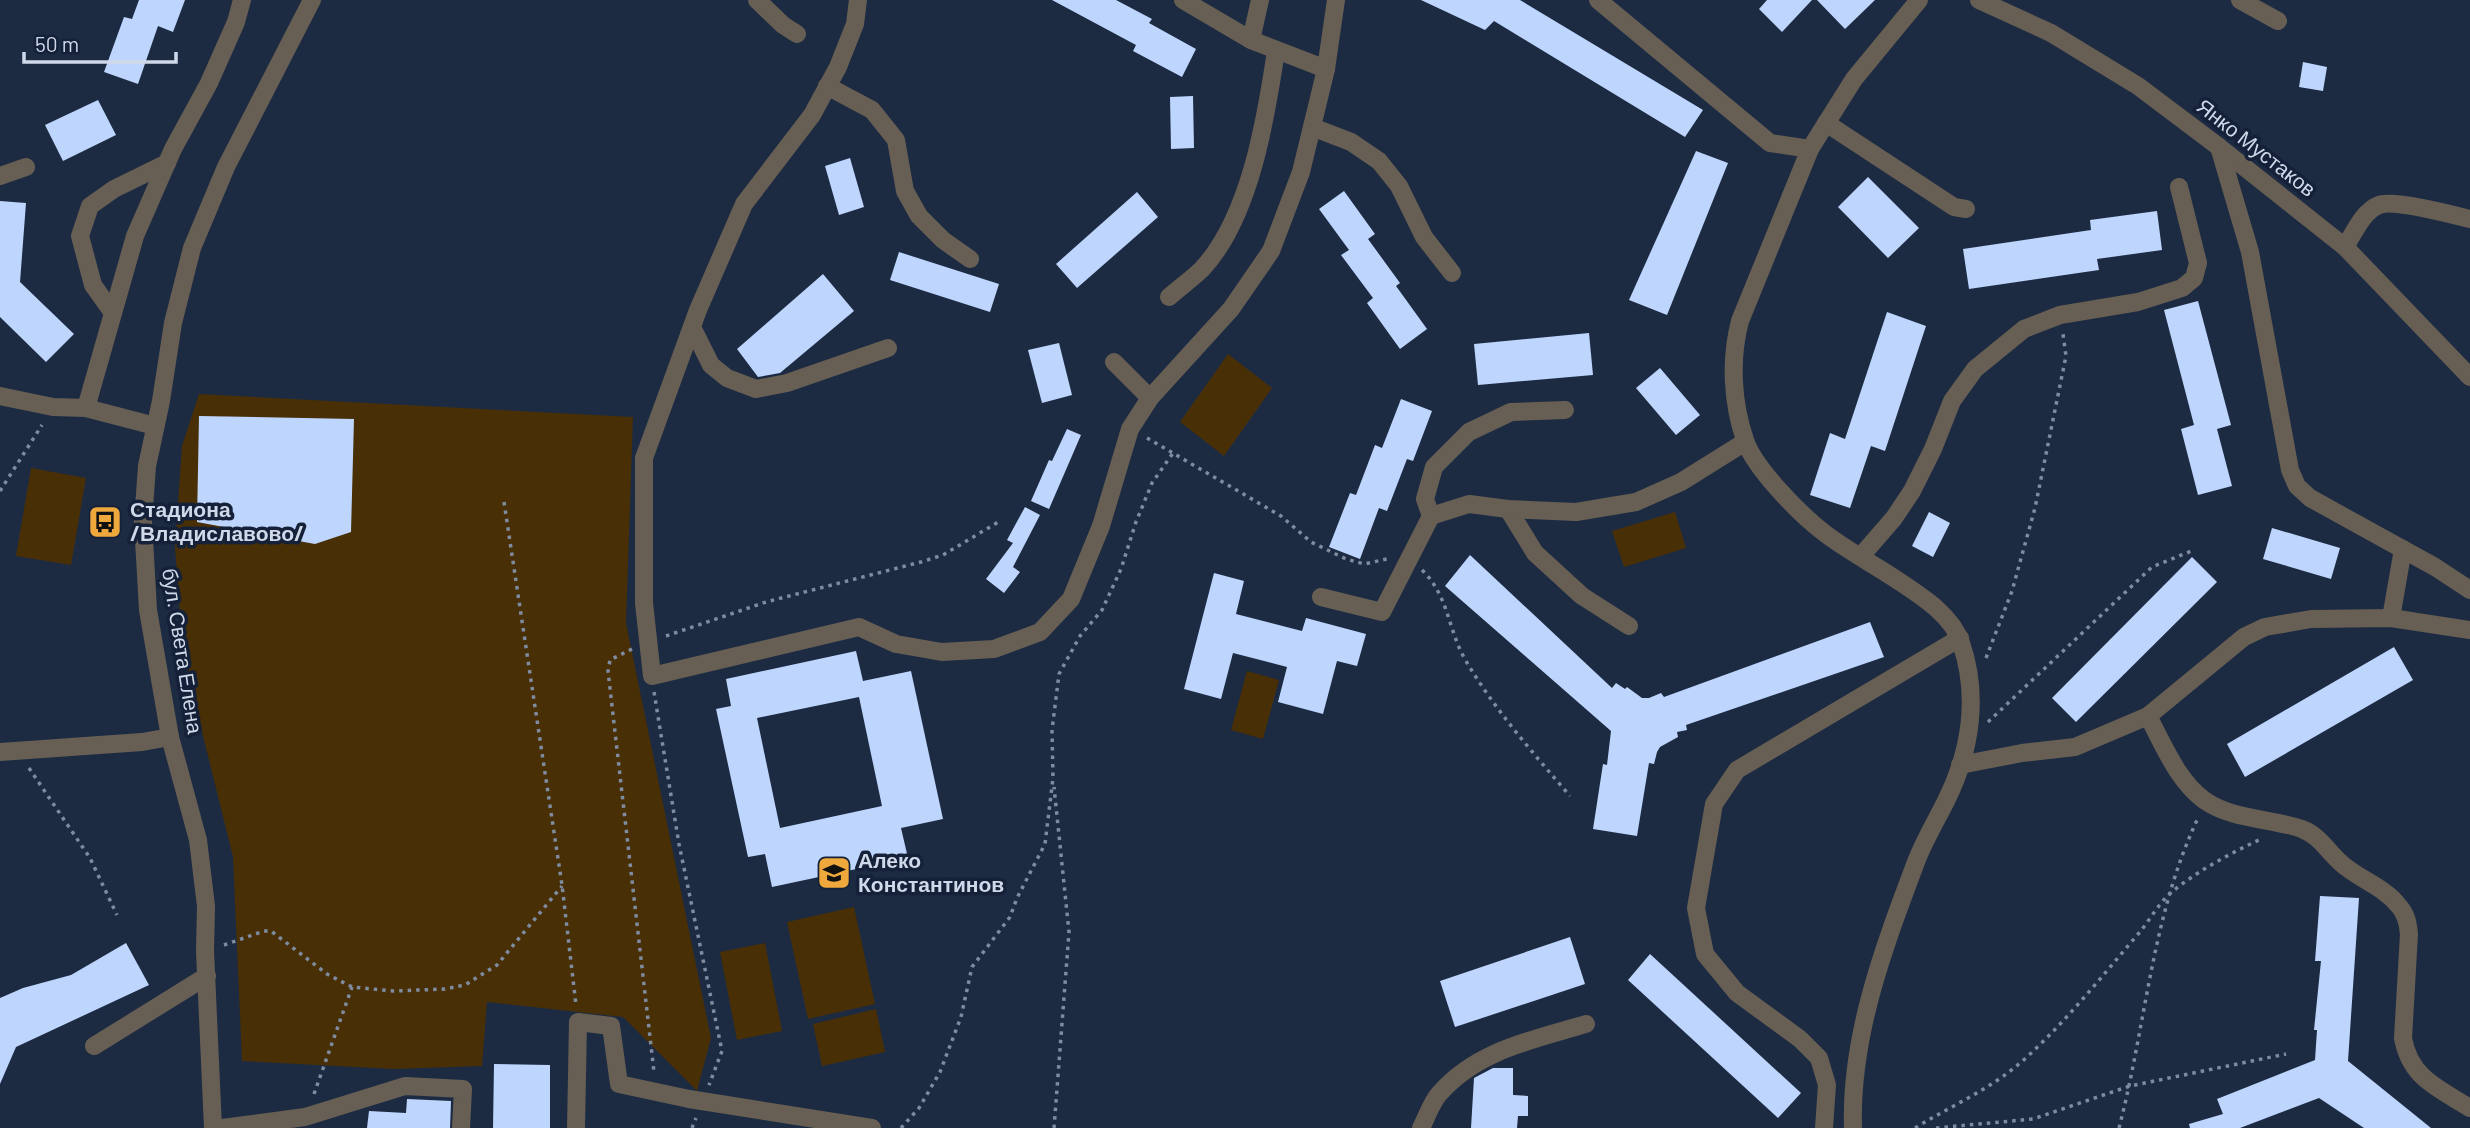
<svg xmlns="http://www.w3.org/2000/svg" width="2470" height="1128" font-family="Barlow,sans-serif">
  <style>
    .green { fill: #482f06 }
    .building { fill: #bed6fe; fill-rule: evenodd }
    .lines { fill: none; stroke-linecap: round; stroke-linejoin: round }
    .path { stroke: #7f8b9e; stroke-width: 3.5; stroke-dasharray: 3.5 5; stroke-linecap: butt }
    .minor { stroke: #685f54; stroke-width: 18 }
    .labels { text-anchor: middle; stroke-width: 7; stroke-linejoin: round; paint-order: stroke }
    .street-label { font-size: 21px; fill: #d0d9e9; stroke: #142138 }
    .poi-label { font-size: 21px; font-weight: bold; fill: #d0d9e9; stroke: #142138; text-anchor: start }
  </style>
  <rect width="100%" height="100%" fill="#1d2b42"/>
  <g class="green">
    <path d="M1228,354L1272,388L1224,456L1180,422Z"/>
    <path d="M199,394L633,417L626,623L711,1038L697,1091L623,1017L487,1002L482,1066L394,1069L242,1061L233,857L183,655L175,547L182,446Z"/>
    <path d="M31,468L86,478L71,565L16,556Z"/>
    <path d="M1675,512L1686,548L1624,567L1612,531Z"/>
    <path d="M1247,671L1279,680L1263,739L1231,730Z"/>
    <path d="M854,907L875,1004L808,1019L787,922Z"/>
    <path d="M765,943L782,1031L737,1040L720,952Z"/>
    <path d="M876,1009L885,1052L822,1066L813,1024Z"/>
  </g>
  <g class="building">
    <path d="M139,0H185L173,32L158,26L138,84L104,72L124,17L132,19Z"/>
    <path d="M1052,0H1116L1152,19L1149,23L1196,49L1182,77L1133,51L1136,45Z"/>
    <path d="M1421,0H1520L1703,110L1685,137L1494,21L1485,30Z"/>
    <path d="M1767,0H1812L1782,32L1759,9Z"/>
    <path d="M1817,0H1875L1845,29Z"/>
    <path d="M2303,62L2327,67L2323,91L2299,87Z"/>
    <path d="M1193,96L1194,148L1171,149L1170,97Z"/>
    <path d="M98,100L116,135L63,161L45,125Z"/>
    <path d="M1696,151L1728,163L1667,315L1629,300Z"/>
    <path d="M850,158L864,207L839,215L825,166Z"/>
    <path d="M1868,177L1919,228L1888,258L1838,207Z"/>
    <path d="M1344,191L1375,234L1368,239L1400,283L1396,286L1427,329L1400,349L1367,303L1373,298L1341,255L1349,250L1319,209Z"/>
    <path d="M1137,192L1158,217L1077,288L1056,264Z"/>
    <path d="M0,201L26,203L20,282L74,334L46,362L0,317Z"/>
    <path d="M2157,211L2162,250L2097,259L2099,270L1969,289L1963,249L2091,230L2090,220Z"/>
    <path d="M899,252L999,284L990,312L890,280Z"/>
    <path d="M823,274L854,311L780,373L758,377L737,349Z"/>
    <path d="M2198,301L2231,425L2217,429L2232,486L2198,495L2181,429L2194,425L2164,310Z"/>
    <path d="M1887,312L1926,326L1885,451L1871,446L1850,508L1810,495L1830,433L1845,439Z"/>
    <path d="M1589,333L1593,375L1478,385L1474,344Z"/>
    <path d="M1059,343L1072,395L1042,403L1028,350Z"/>
    <path d="M1660,368L1700,415L1676,435L1636,388Z"/>
    <path d="M1401,399L1432,411L1413,461L1407,459L1387,511L1379,508L1360,559L1329,547L1350,493L1356,495L1375,445L1382,448Z"/>
    <path d="M199,416L354,419L351,532L315,544L197,522Z"/>
    <path d="M1067,429L1081,435L1049,509L1031,501L1049,460L1052,461Z"/>
    <path d="M1025,507L1040,515L1013,567L1020,572L1004,593L986,579L1013,543L1007,540Z"/>
    <path d="M1929,512L1950,523L1933,557L1912,546Z"/>
    <path d="M2272,528L2340,548L2331,579L2263,559Z"/>
    <path d="M1470,555L1612,688L1616,683L1625,689L1627,687L1642,698H1649L1661,693L1664,697L1870,622L1884,657L1686,725L1687,730L1677,732L1678,737L1660,747L1657,752L1654,764L1649,763L1637,836L1593,829L1603,764L1607,765L1611,731L1445,586Z"/>
    <path d="M2192,557L2217,582L2076,722L2052,698Z"/>
    <path d="M1214,573L1244,581L1236,614L1302,631L1306,618L1366,634L1357,666L1337,661L1323,714L1278,702L1287,667L1233,653L1221,699L1184,689Z"/>
    <path d="M2394,647L2413,680L2245,777L2227,744Z"/>
    <path d="M856,651L863,681L911,671L943,819L901,828L908,858L772,887L765,854L748,857L716,709L731,706L726,679ZM859,697L882,806L780,828L757,718Z"/>
    <path d="M2320,896L2359,898L2348,1061L2431,1128H2364L2319,1098L2240,1128H2190L2189,1124L2223,1114L2217,1099L2315,1060L2317,1030H2314L2321,961H2315Z"/>
    <path d="M1570,937L1585,984L1455,1027L1440,981Z"/>
    <path d="M126,943L149,985L16,1047L0,1084V998L23,988L71,975Z"/>
    <path d="M1650,954L1801,1093L1778,1118L1628,980Z"/>
    <path d="M494,1064L550,1065V1128H493Z"/>
    <path d="M1493,1068H1513V1095L1528,1096V1116H1518L1517,1128H1471L1474,1078Z"/>
    <path d="M407,1099L451,1101L450,1128H367L369,1111L406,1113Z"/>
  </g>
  <g class="lines">
    <g class="path">
      <path d="M1147,438L1281,516L1311,542L1346,559L1364,564L1387,559"/>
      <path d="M0,491L42,425"/>
      <path d="M504,502L562,885L576,1005"/>
      <path d="M1422,570C1449,596 1448,631 1466,661C1495,710 1533,753 1570,796"/>
      <path d="M666,636L766,602L921,562L943,555L1000,521"/>
      <path d="M632,649L610,660L608,671L654,1072"/>
      <path d="M1986,658L2012,591L2035,508L2066,356L2063,334"/>
      <path d="M654,692L679,844L722,1051L709,1085"/>
      <path d="M1988,722L2152,567L2194,550"/>
      <path d="M29,768L90,858L117,915"/>
      <path d="M224,945L264,931H271L327,974L352,987L393,991L445,989L465,985L497,965L562,886"/>
      <path d="M314,1094L352,987"/>
      <path d="M692,1128L696,1118"/>
      <path d="M901,1128L919,1108L940,1072L961,1017L972,967L1010,917L1017,898L1045,844L1053,778L1052,730L1059,674L1080,636L1102,610L1121,569L1136,522L1152,483L1173,453"/>
      <path d="M1054,1128L1069,932L1054,787"/>
      <path d="M1915,1128C1954,1104 1994,1088 2028,1056C2069,1018 2103,975 2139,933C2150,920 2160,901 2173,891C2199,870 2231,853 2261,839"/>
      <path d="M1936,1128L2033,1119L2130,1086L2286,1054"/>
      <path d="M2119,1128C2146,1025 2152,913 2199,816"/>
    </g>
    <g class="minor">
      <path d="M757,0L783,25L797,34"/>
      <path d="M858,0L855,24L838,67L812,115L744,204L698,310L644,458V603L652,676L859,627L896,644L942,652L994,649L1040,632L1071,599L1101,526L1130,429L1150,398L1231,309L1271,251L1301,172L1326,69L1336,0"/>
      <path d="M1183,0L1251,40L1326,69"/>
      <path d="M1598,0L1770,143L1810,149"/>
      <path d="M1979,0L2051,33L2138,86L2219,147L2345,247L2470,377"/>
      <path d="M2240,0L2278,21"/>
      <path d="M1251,40L1260,0"/>
      <path d="M827,86L872,110L896,140L905,191L919,216L943,240L970,259"/>
      <path d="M1826,123L1954,207L1966,209"/>
      <path d="M1312,127L1351,142L1379,161L1399,186L1424,237L1452,273"/>
      <path d="M2219,147L2250,252L2290,470L2297,486L2310,498L2435,567L2470,590"/>
      <path d="M0,176L26,167"/>
      <path d="M2345,247C2354,233 2363,211 2379,205C2393,199 2454,215 2470,219"/>
      <path d="M1169,297C1180,287 1192,279 1202,269C1250,218 1266,118 1276,51"/>
      <path d="M113,313L93,285L80,236L90,206L114,189L167,163"/>
      <path d="M692,327L711,365L727,378L756,389L787,383L888,348"/>
      <path d="M1114,362L1150,398"/>
      <path d="M0,396L53,407L86,408L155,426"/>
      <path d="M86,408L135,236L173,149L209,83L236,22L242,0"/>
      <path d="M1508,509L1535,553L1582,596L1629,626"/>
      <path d="M1431,516L1425,499L1434,467L1469,432L1511,412L1565,410"/>
      <path d="M1861,556L1894,518L1912,491L1933,449L1952,401L1975,369L2024,329L2060,315L2138,302L2182,288L2194,278L2198,263L2179,187"/>
      <path d="M1321,597L1382,612L1431,516L1469,504L1508,509L1576,512L1636,502L1681,482L1745,442"/>
      <path d="M2391,618L2403,549"/>
      <path d="M2148,716L2244,637L2265,627L2311,619L2391,618L2470,630"/>
      <path d="M0,752L142,742L170,737"/>
      <path d="M1960,765L2022,753L2075,747L2148,716C2163,744 2177,780 2204,800C2232,820 2270,818 2302,829C2320,836 2328,852 2342,864C2359,879 2384,887 2398,905C2406,913 2408,923 2409,934L2403,1038C2410,1078 2438,1088 2470,1108"/>
      <path d="M94,1046L207,976"/>
      <path d="M213,1128L205,951L206,906L198,840L170,737L148,610L143,522L147,466L161,401L173,323L192,248L226,167L312,0"/>
      <path d="M222,1128L305,1117L405,1086L463,1089L461,1128"/>
      <path d="M576,1128L578,1022L611,1026L619,1084L689,1099L872,1128"/>
      <path d="M1421,1128C1427,1117 1431,1103 1439,1094C1477,1050 1533,1040 1586,1024"/>
      <path d="M1824,1128L1827,1085L1819,1058L1800,1039L1737,993L1705,954L1696,908L1714,804L1737,770L1960,638"/>
      <path d="M1853,1128C1850,1036 1884,947 1916,862C1924,841 1936,821 1946,801C1971,751 1979,695 1961,643C1952,614 1918,594 1894,578C1871,563 1845,549 1823,532C1800,514 1754,468 1745,440C1732,402 1730,359 1740,321L1810,149L1854,79L1919,0"/>
    </g>
  </g>
  <defs>
    <symbol id="bus-square" viewBox="-11 -11 22 22"><rect x="-9" y="-9" width="18" height="18" rx="4" fill="#eea83c" stroke="#142138"/><path d="M-5-6H5V4H4V6H2V4H-2V6H-4V4H-5ZM-3.5-4V0h7V-4ZM-3.5 1.2v1.5H-2V1.2ZM2 1.2v1.5H3.5V1.2Z" fill="#111"/></symbol>
    <symbol id="school-square" viewBox="-11 -11 22 22"><rect x="-9" y="-9" width="18" height="18" rx="4" fill="#eea83c" stroke="#142138"/><path d="M0-5L7-2L0 1L-7-2ZM-4 1L0 2.5L4 1V4Q0 6-4 4Z" fill="#111"/></symbol>
  </defs>
  <g fill-rule="evenodd">
    <use href="#bus-square" x="86" y="503" width="38" height="38"/>
    <use href="#school-square" x="815" y="854" width="38" height="38"/>
  </g>
  <g class="labels">
    <g class="street-label">
      <text transform="translate(2256 148) rotate(38)" y="7">Янко Мустаков</text>
      <text transform="translate(182 651) rotate(81)" y="7">бул. Света Елена</text>
    </g>
    <g class="poi-label">
      <text x="130" y="517">Стадиона<tspan x="130" dy="24">/Владиславово/</tspan></text>
      <text x="858" y="868">Алеко<tspan x="858" dy="24">Константинов</tspan></text>
    </g>
  </g>
  <path d="M24 52v10h152v-10" fill="none" stroke="#d0d9e9" stroke-width="3.5"/>
  <text x="35" y="52" font-size="21" fill="#d0d9e9" stroke="#142138" stroke-width="5" paint-order="stroke">50 m</text>
</svg>
